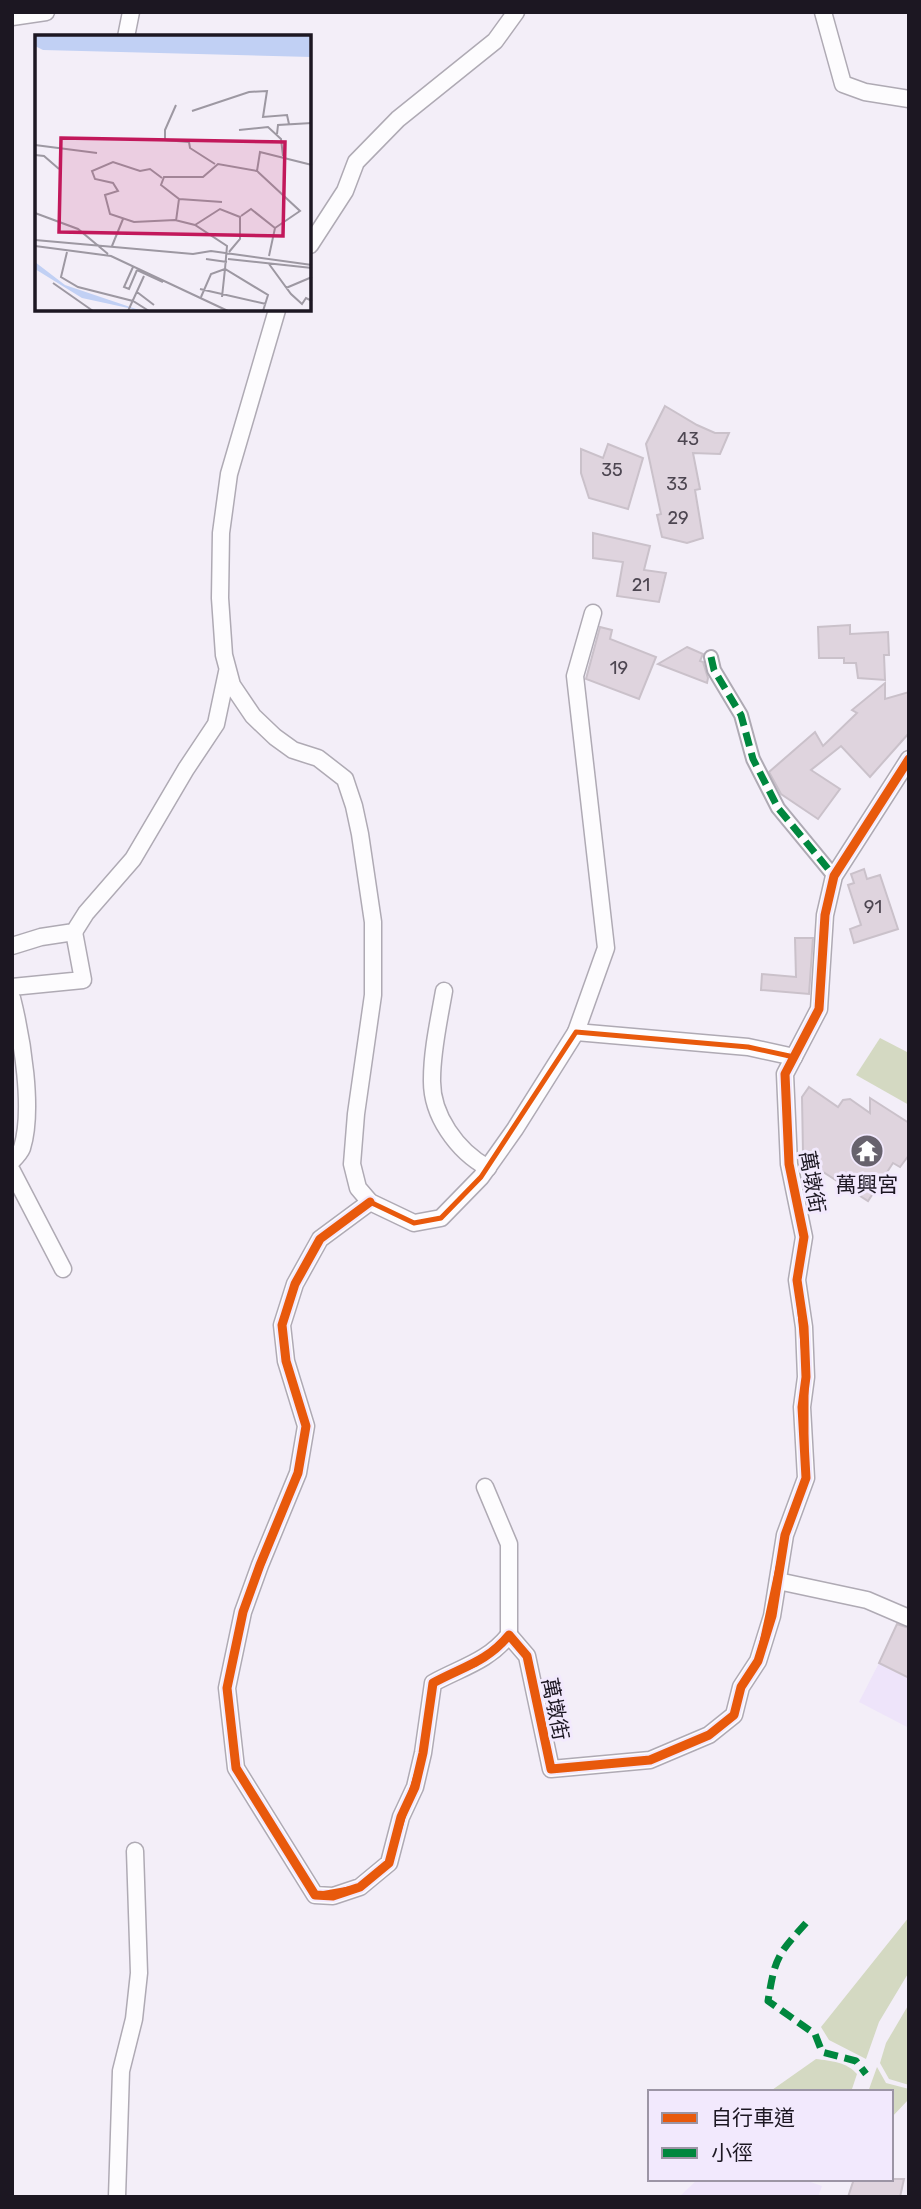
<svg xmlns="http://www.w3.org/2000/svg" width="921" height="2209" font-family="Rubik,'Noto Sans TC',sans-serif">
  <style>
    .built { fill: #eee4fa }
    .green { fill: #d4d9c2 }
    .building { fill: #dfd4de; stroke: #cac1ca; stroke-width: 2 }
    .lines { fill: none; stroke-linecap: round; stroke-linejoin: round }
    .pedestrian-casing { stroke: #afaab4; stroke-width: 16 }
    .minor-casing { stroke: #afaab4; stroke-width: 19 }
    .pedestrian { stroke: #fdfcfe; stroke-width: 12 }
    .minor { stroke: #fdfcfe; stroke-width: 16 }
    .quiet { stroke: #00873e; stroke-width: 7; stroke-dasharray: 14 7; stroke-linecap: butt }
    .cycleway-casing { stroke: #f2e9fd; stroke-width: 13 }
    .cycleway { stroke: #e8590c; stroke-width: 9 }
    .marked { fill: none; stroke: #e8590c; stroke-width: 5; stroke-linejoin: round }
    .labels { text-anchor: middle; stroke-width: 6; stroke-linejoin: round; paint-order: stroke }
    .number-label { font-size: 18px; fill: #4d4651 }
    .street-label { font-size: 21px; fill: #1c1722; stroke: #f2e9fd }
    .poi-label { font-size: 21px; fill: #1c1722; stroke: #f2e9fd }
    .inset-road { fill: none; stroke: #9d98a2; stroke-width: 2 }
    .view { fill: #c2185b; fill-opacity: 0.15; stroke: #c2185b; stroke-width: 3.5 }
    .inset-edge { fill: none; stroke: #1c1722; stroke-width: 3.5 }
  </style>
  <rect width="100%" height="100%" fill="#f3eef8"/>
  <g class="built">
    <path d="M879,1663L909,1678V1728L859,1702Z"/>
    <path d="M698,2179H802L822,2186L818,2197H679Z"/>
  </g>
  <g class="green">
    <path d="M880,1038L909,1053V1105L856,1075Z"/>
    <path d="M909,1917V1972L879,2022L866,2059L829,2040L821,2027Z"/>
    <path d="M909,2004V2085L889,2079L880,2063L886,2043Z"/>
    <path d="M816,2059C831,2061 847,2062 857,2074L851,2092L772,2090Z"/>
    <path d="M877,2067L886,2083L909,2089L908,2100L891,2118V2092H868Z"/>
  </g>
  <g class="building">
    <path d="M665,406L697,425L715,433H729L720,454L693,453L700,489L695,490L703,538L687,543L662,537L657,515L661,514L646,444Z"/>
    <path d="M608,444L643,458L628,509L589,498L581,473V449L603,458Z"/>
    <path d="M593,533L650,546L644,570L666,573L659,602L617,596L623,562L593,558Z"/>
    <path d="M850,625V634L888,632L889,655H884L885,680L858,678L856,663H844V658H819L818,627Z"/>
    <path d="M600,627L612,630L610,639L656,657L639,699L586,679Z"/>
    <path d="M687,647L703,654L700,661L703,662L708,678L707,683L658,664Z"/>
    <path d="M885,683V699L909,692V733L870,777L841,746L811,770L840,789L818,819L781,794L769,772L815,732L823,746L857,713L852,710Z"/>
    <path d="M864,869L867,879L880,875L898,929L854,943L850,929L861,925L848,885L854,883L851,874Z"/>
    <path d="M795,938H813L809,994L761,990L762,974L796,977Z"/>
    <path d="M809,1087L838,1107L843,1100L850,1099L870,1113V1098L909,1123V1155L900,1167L893,1163L868,1201L814,1166L817,1162L803,1153L802,1097Z"/>
    <path d="M897,1624L909,1628V1678L879,1663Z"/>
    <path d="M854,2179H904L900,2197H848Z"/>
  </g>
  <g class="lines">
    <defs>
      <path id="pedestrian" d="M711,657L714,670L741,715L753,759L778,808L834,876"/>
      <g id="minor">
        <path d="M823,12L843,84L865,92L909,99"/>
        <path d="M12,17L46,12"/>
        <path d="M126,37L131,12"/>
        <path d="M310,245L345,191L356,162L398,119L495,41L516,12"/>
        <path d="M277,310L229,474L221,533L220,598L224,655L232,685L253,716L275,737L293,750L318,758L345,779L354,806L360,834L373,922V995L356,1114L352,1164L358,1188L370,1202L414,1223L441,1218L481,1177L515,1129L576,1032L748,1047L794,1057"/>
        <path d="M12,946L41,937L74,932L86,913L133,859L186,769L216,724L227,672"/>
        <path d="M12,987L83,980L74,932"/>
        <path d="M444,991C439,1020 432,1050 432,1079C431,1115 457,1151 488,1168"/>
        <path d="M12,998C22,1038 34,1109 22,1148C20,1153 16,1157 12,1161"/>
        <path d="M576,1032L606,948L575,676L593,613"/>
        <path d="M12,1171L63,1269"/>
        <path d="M370,1202L320,1239L295,1284L282,1325L286,1361L306,1426L298,1473L260,1565L243,1612L227,1688L236,1768L315,1895L333,1896L360,1887L389,1863L401,1817L415,1787L423,1753L433,1683C462,1667 487,1662 509,1635L527,1656L551,1769L650,1760L709,1735L734,1715L741,1687L758,1661L772,1616L785,1535L806,1478L802,1407L806,1377L804,1327L797,1280L804,1237L789,1164L785,1074L819,1009L825,915L834,876L909,759"/>
        <path d="M485,1487L509,1544V1635"/>
        <path d="M778,1581L867,1600L909,1618"/>
        <path d="M117,2197L121,2071L134,2019L139,1973L135,1851"/>
      </g>
    </defs>
    <use href="#pedestrian" class="pedestrian-casing"/>
    <use href="#minor" class="minor-casing"/>
    <use href="#pedestrian" class="pedestrian"/>
    <use href="#minor" class="minor"/>
    <g class="quiet">
      <path d="M711,657L714,670L741,715L753,759L778,808L834,876"/>
      <path d="M806,1923C777,1955 775,1958 768,2001L815,2034L822,2052L856,2061L866,2074"/>
    </g>
    <defs>
      <path id="cycleway" d="M370,1202L320,1239L295,1284L282,1325L286,1361L306,1426L298,1473L260,1565L243,1612L227,1688L236,1768L315,1895L333,1896L360,1887L389,1863L401,1817L415,1787L423,1753L433,1683C462,1667 487,1662 509,1635L527,1656L551,1769L650,1760L709,1735L734,1715L741,1687L758,1661L772,1616L785,1535L806,1478L802,1407L806,1377L804,1327L797,1280L804,1237L789,1164L785,1074L819,1009L825,915L834,876L909,759"/>
    </defs>
    <use href="#cycleway" class="cycleway-casing"/>
    <use href="#cycleway" class="cycleway"/>
  </g>
  <path class="marked" d="M576,1032L748,1047L794,1057L785,1074L789,1164L804,1237L797,1280L806,1377V1478L785,1535L758,1661L741,1687L734,1715L709,1735L650,1760L551,1769L527,1656L509,1635L476,1664L433,1683L423,1753L389,1863L360,1887L315,1895L236,1768L227,1688L243,1612L298,1473L306,1426L286,1361L282,1325L295,1284L320,1239L370,1202L414,1223L441,1218L481,1177Z"/>
  <defs>
    <symbol id="temple-disc" viewBox="-11 -11 22 22"><circle r="9.5" fill="#67626d" stroke="#f2e9fd"/><path d="M0-6L5-2H3V0L6.5 2.5H4V6H1.5V3h-3V6H-4V2.5H-6.5L-3 0V-2H-5Z" fill="#fff"/></symbol>
  </defs>
  <g fill-rule="evenodd">
    <use href="#temple-disc" x="848" y="1132" width="38" height="38"/>
  </g>
  <g class="labels">
    <g class="number-label">
      <text x="688" y="445">43</text>
      <text x="612" y="476">35</text>
      <text x="677" y="490">33</text>
      <text x="678" y="524">29</text>
      <text x="641" y="591">21</text>
      <text x="619" y="674">19</text>
      <text x="873" y="913">91</text>
    </g>
    <g class="street-label">
      <text transform="translate(812 1182) rotate(80)" y="7">萬墩街</text>
      <text transform="translate(555 1709) rotate(79)" y="7">萬墩街</text>
    </g>
    <g class="poi-label">
      <text x="867" y="1192">萬興宮</text>
    </g>
  </g>
  <g transform="translate(35 35)">
    <rect width="276" height="276" fill="#f3eef8"/>
    <path d="M0,1H276V22L8,15L0,11ZM0,227L30,250L107,276L47,263L0,234Z" fill="#c1d0f4"/>
    <path class="inset-road" d="M141,70L130,95V105L154,107L155,113L180,129M157,76L214,57L232,56L228,82L252,80L254,89M204,95L233,92L246,104L248,121M242,99L243,90L277,88M0,110L62,118M0,120L9,121L24,134M222,136L265,176L240,193L234,221M127,143L115,134L105,136L78,127L57,136L60,144L78,148L83,156L70,160L75,179L99,187L140,185L160,190L192,211L190,234L176,239L166,262M144,164L187,167M0,178L43,194L73,219M206,181L216,174L240,193M141,186L144,164L126,150L129,142H168L183,129L222,136L225,117L277,130M160,190L185,174L205,182V204L194,217M0,205L158,219L176,216L277,230M0,211L76,221L193,276M77,211L88,184M32,217L26,242L43,252L98,266L114,276M171,224L192,227M193,224L277,233M234,229L256,259L267,269L271,263L277,266M98,232L89,252L94,254L102,235M102,235L128,247M18,248L58,276M251,253L277,242M165,254L231,269M102,257L119,270M187,262L190,234L233,260L228,276M93,276L109,241"/>
    <path class="view" d="M26,103L250,107L248,201L24,197Z"/>
    <rect width="276" height="276" class="inset-edge"/>
  </g>
  <rect width="921" height="2209" fill="none" stroke="#1c1722" stroke-width="28"/>
  <rect x="648" y="2090" width="245" height="91" fill="#f2e9fd" stroke="#9c95a5" stroke-width="2"/>
  <rect x="662" y="2113" width="35" height="10" fill="#e8590c" stroke="#9c95a5" stroke-width="2"/>
  <text x="711" y="2125" font-size="21" fill="#1c1722">自行車道</text>
  <rect x="662" y="2148" width="35" height="10" fill="#00873e" stroke="#9c95a5" stroke-width="2"/>
  <text x="711" y="2160" font-size="21" fill="#1c1722">小徑</text>
</svg>
